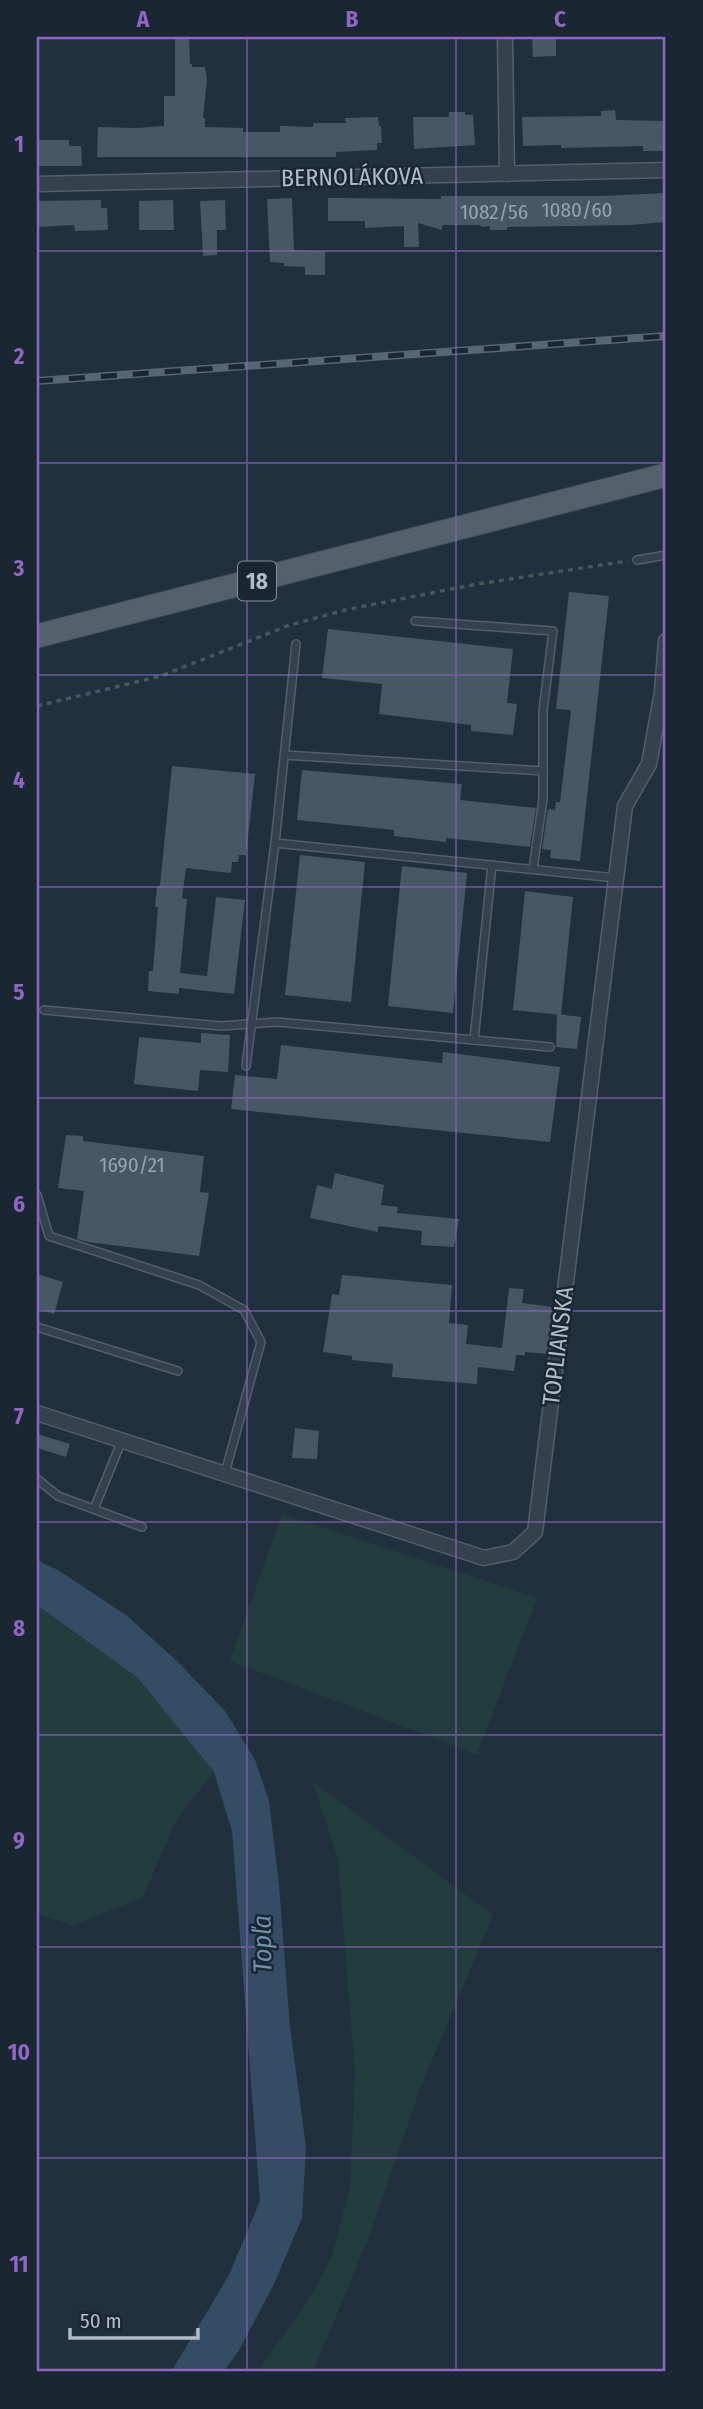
<svg xmlns="http://www.w3.org/2000/svg" width="703" height="2409" font-family="'Fira Sans Condensed',sans-serif">
  <style>
    .green { fill: #233d3e }
    .water { fill: #344d65 }
    .building { fill: #475766 }
    .lines { fill: none; stroke-linecap: round; stroke-linejoin: round }
    .service-casing { stroke: #535f6b; stroke-width: 10 }
    .minor-casing { stroke: #535f6b; stroke-width: 17 }
    .primary-casing { stroke: #414d59; stroke-width: 25 }
    .path { stroke: #415a5a; stroke-width: 3.5; stroke-dasharray: 5 5; stroke-linecap: butt }
    .service { stroke: #35414d; stroke-width: 7 }
    .minor { stroke: #35414d; stroke-width: 14 }
    .primary { stroke: #53616d; stroke-width: 23 }
    .rail-casing { stroke: #576674; stroke-width: 8 }
    .rail { stroke: #1a2632; stroke-width: 5; stroke-dasharray: 16; stroke-linecap: butt }
    .grid { fill: none; stroke: #9066c3; stroke-width: 2; stroke-opacity: 0.55 }
    .labels { text-anchor: middle; stroke-width: 5; stroke-linejoin: round; paint-order: stroke }
    .number-label { font-size: 21px; fill: #96a3b0 }
    .shield { fill: #1a2632; stroke: #838f9b; stroke-width: 2 }
    .shield-label { font-size: 23px; font-weight: bold; fill: #b0bcc8 }
    .street-label { font-size: 24px; fill: #b0bcc8; stroke: #1a2632 }
    .water-label { font-size: 26px; font-style: italic; fill: #6f90ae; stroke: #1a2632 }
    .neatline { fill: none; stroke: #9066c3; stroke-width: 2.5 }
    .grid-label { font-size: 23px; text-anchor: middle; font-weight: bold; fill: #9066c3 }
  </style>
  <rect width="100%" height="100%" fill="#21303d"/>
  <g class="green">
    <path d="M282,1514L537,1598L477,1754L230,1661Z"/>
    <path d="M37,1605L138,1678L214,1772L176,1820L143,1897L73,1925L37,1914Z"/>
    <path d="M313,1782L493,1915L421,2086L371,2231L313,2372H257L306,2304L330,2261L350,2189L355,2072L338,1860Z"/>
  </g>
  <path class="water" d="M37,1560L58,1570L126,1615L178,1662L225,1711L255,1760L269,1801L279,1885L290,2027L306,2147L302,2218L274,2284L238,2352L223,2372H171L229,2275L260,2201L232,1831L214,1772L138,1678L37,1605Z"/>
  <g class="building">
    <path d="M175,37H189L190,64H192V67H205L207,80L203,118H205V127L243,128V132H280V126L313,127V123H346L345,118L378,117L379,126H381L382,143H377V150L336,152V157H97L98,127L136,128L164,126V96H175Z"/>
    <path d="M532,37H556V56L533,57Z"/>
    <path d="M615,110L616,120L666,121V151H643V146L561,148V145L523,146L522,117L601,116V111Z"/>
    <path d="M449,112H465V115H473L475,145L414,149L413,117H449Z"/>
    <path d="M37,140H69V146H81L82,166H37Z"/>
    <path d="M666,193V222L630,225L507,227V230H490V226L481,227V225H442V230L418,223L419,247H404V226L365,228V221H328V198L441,199V196H601Z"/>
    <path d="M292,198L294,250L325,251V275H305V267L284,266V263L270,262L267,199Z"/>
    <path d="M101,200V208H107L108,230L75,231L74,225L37,227V201Z"/>
    <path d="M173,200L174,230H139V201Z"/>
    <path d="M225,200L226,230H217V255L203,256L200,201Z"/>
    <path d="M569,592L609,596L580,861L550,858L551,850L542,849L548,809L555,810L556,802H560L571,710L556,709Z"/>
    <path d="M328,629L513,649L507,703L517,704L513,735L471,731V725L379,714L382,684L322,678Z"/>
    <path d="M172,766L255,774L246,855H239L238,862H232L231,873L186,868L182,898L187,899L180,973L207,976L216,897L245,900L234,994L179,988V994L148,991L149,971H153L158,907H155L157,886H160Z"/>
    <path d="M302,770L462,784L460,800L536,808L530,847L446,838V842L394,836V830L297,820Z"/>
    <path d="M300,855L365,862L351,1002L285,995Z"/>
    <path d="M402,866L467,873L453,1013L388,1006Z"/>
    <path d="M525,891L573,897L561,1015L513,1010Z"/>
    <path d="M557,1014L581,1017L577,1049L556,1047Z"/>
    <path d="M201,1033L230,1035L228,1072L200,1070L198,1091L134,1084L139,1037L201,1043Z"/>
    <path d="M281,1045L442,1063L443,1052L560,1067L550,1142L231,1109L235,1075L277,1079Z"/>
    <path d="M66,1135L83,1136V1141L204,1156L200,1192L209,1193L199,1256L88,1242L77,1239L84,1191L58,1188Z"/>
    <path d="M335,1173L384,1185L381,1205L398,1207L397,1213L459,1219L454,1247L421,1245L422,1231L378,1226V1232L310,1218L317,1185L332,1189Z"/>
    <path d="M37,1274L63,1282L54,1314L37,1309Z"/>
    <path d="M342,1275L452,1285L449,1323L468,1325L466,1344L502,1348L509,1288L524,1289L522,1303L553,1307L547,1354L525,1352V1355H516L514,1371L478,1367L477,1384L392,1377L393,1364L352,1360V1356L323,1352L332,1294L339,1295Z"/>
    <path d="M295,1428L319,1431L317,1459L292,1458Z"/>
    <path d="M37,1434L70,1444L66,1457L37,1448Z"/>
  </g>
  <g class="lines">
    <defs>
      <g id="service">
        <path d="M637,560L666,555"/>
        <path d="M415,621L553,631L543,711V799L533,869"/>
        <path d="M296,644L275,843L616,878"/>
        <path d="M285,755L543,771"/>
        <path d="M44,1010L221,1026L277,1022L474,1040L492,865"/>
        <path d="M474,1040L550,1047"/>
        <path d="M246,1066L275,843"/>
        <path d="M37,1195L49,1236L199,1285L244,1310L261,1342L225,1473"/>
        <path d="M37,1327L178,1371"/>
        <path d="M37,1479L58,1496L142,1527"/>
        <path d="M94,1509L122,1440"/>
      </g>
      <g id="minor">
        <path d="M505,37L507,174"/>
        <path d="M37,184L666,170"/>
        <path d="M37,1413L484,1558L513,1552L535,1532L625,806L649,764L662,692L666,641"/>
      </g>
      <path id="primary" d="M37,636L666,475"/>
    </defs>
    <use href="#service" class="service-casing"/>
    <use href="#minor" class="minor-casing"/>
    <use href="#primary" class="primary-casing"/>
    <path class="path" d="M37,706L161,676L287,626L345,610L477,584L628,561"/>
    <use href="#service" class="service"/>
    <use href="#minor" class="minor"/>
    <use href="#primary" class="primary"/>
    <defs>
      <path id="rail" d="M37,381L666,336"/>
    </defs>
    <use href="#rail" class="rail-casing"/>
    <use href="#rail" class="rail"/>
  </g>
  <path class="grid" d="M247,37V2372M456,37V2372M37,251H666M37,463H666M37,675H666M37,887H666M37,1098H666M37,1311H666M37,1522H666M37,1735H666M37,1947H666M37,2158H666"/>
  <g class="labels">
    <g class="number-label">
      <text x="577" y="217">1080/60</text>
      <text x="494" y="219">1082/56</text>
      <text x="132" y="1172">1690/21</text>
    </g>
    <rect class="shield" x="238" y="561.5" width="38" height="39" rx="5"/>
    <g class="shield-label">
      <text x="257" y="589">18</text>
    </g>
    <g class="street-label">
      <text transform="translate(352 177) rotate(-1)" y="8">BERNOLÁKOVA</text>
      <text transform="translate(558 1346) rotate(-83)" y="8">TOPLIANSKA</text>
    </g>
    <g class="water-label">
      <text transform="translate(262 1944) rotate(-91)" y="9">Topľa</text>
    </g>
  </g>
  <rect width="703" height="2409" fill="none" stroke="#1a2632" stroke-width="77"/>
  <path d="M70 2328v10h128v-10" fill="none" stroke="#b0bcc8" stroke-width="3.5"/>
  <text x="80" y="2328" font-size="21" fill="#b0bcc8" stroke="#1a2632" stroke-width="5" paint-order="stroke">50 m</text>
  <rect x="38" y="38" width="626" height="2332" class="neatline"/>
  <g class="grid-label">
    <text x="143" y="27">A</text>
    <text x="352" y="27">B</text>
    <text x="560" y="27">C</text>
    <text x="19" y="152">1</text>
    <text x="19" y="364">2</text>
    <text x="19" y="576">3</text>
    <text x="19" y="788">4</text>
    <text x="19" y="1000">5</text>
    <text x="19" y="1212">6</text>
    <text x="19" y="1424">7</text>
    <text x="19" y="1636">8</text>
    <text x="19" y="1848">9</text>
    <text x="19" y="2060">10</text>
    <text x="19" y="2272">11</text>
  </g>
</svg>
